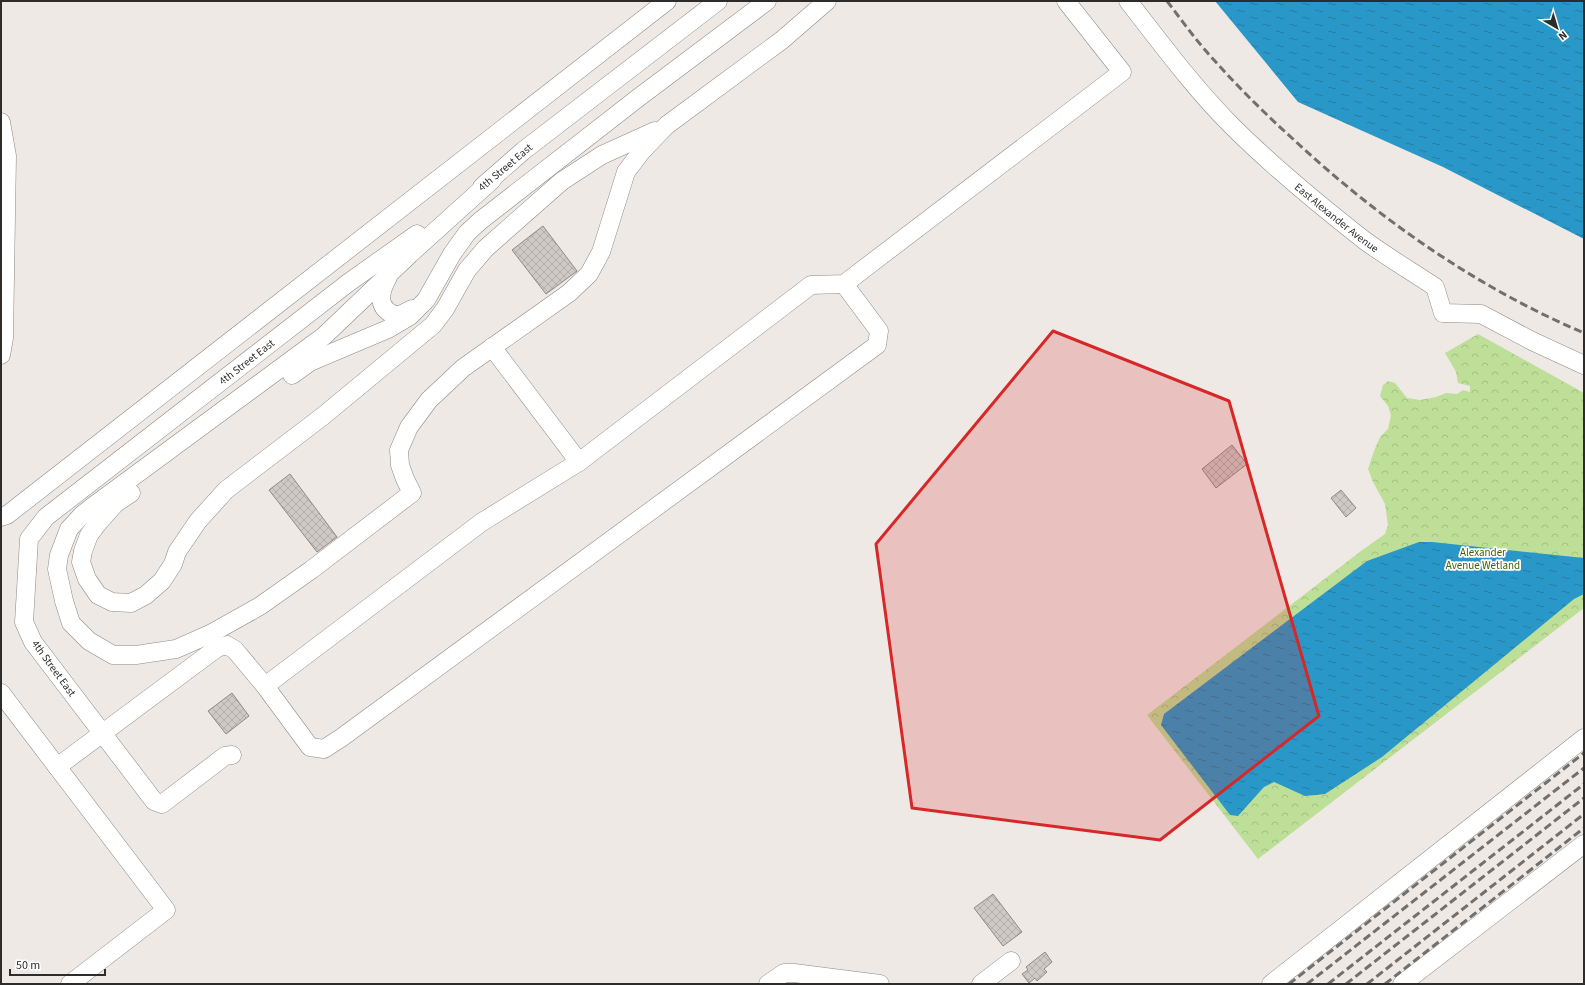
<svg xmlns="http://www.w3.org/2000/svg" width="1585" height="985" font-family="'Source Sans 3',sans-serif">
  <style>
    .park { fill: url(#park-crowns) }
    .water { fill: url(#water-ripples) }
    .building { fill: url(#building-cross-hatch); stroke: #908a87 }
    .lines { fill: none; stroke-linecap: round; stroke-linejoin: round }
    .minor-casing { stroke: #8e8985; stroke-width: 19 }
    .minor { stroke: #fff; stroke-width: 18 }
    .rail { stroke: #726f6c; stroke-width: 3; stroke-dasharray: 8 4; stroke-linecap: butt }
    .marked { fill: #d62828; fill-opacity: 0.2; stroke: #d62828; stroke-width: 3; stroke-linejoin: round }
    .labels { text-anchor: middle; stroke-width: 3.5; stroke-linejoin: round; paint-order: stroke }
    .street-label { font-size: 11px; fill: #2e2c2a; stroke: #fff }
    .park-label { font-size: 11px; fill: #416100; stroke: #fff }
  </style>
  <defs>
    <pattern id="park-crowns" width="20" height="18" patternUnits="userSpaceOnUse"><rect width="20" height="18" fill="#bedf98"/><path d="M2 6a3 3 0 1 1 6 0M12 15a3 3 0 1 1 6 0" fill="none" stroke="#a4c083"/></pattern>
    <pattern id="water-ripples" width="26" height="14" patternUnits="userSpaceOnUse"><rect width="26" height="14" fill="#2998c9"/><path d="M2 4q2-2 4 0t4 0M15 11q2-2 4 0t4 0" fill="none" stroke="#247ca3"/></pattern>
    <pattern id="building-cross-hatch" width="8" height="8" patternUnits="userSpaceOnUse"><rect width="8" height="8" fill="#cfc9c5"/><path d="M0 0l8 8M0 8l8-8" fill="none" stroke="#b2ada9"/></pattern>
  </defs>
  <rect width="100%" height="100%" fill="#eee9e5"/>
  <path class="park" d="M1478,334L1584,393V608L1258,859L1147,715L1361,551L1385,534L1388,525L1385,504L1373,482L1368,469L1374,451L1380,437L1388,429L1391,415L1388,406L1380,396L1383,385L1388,381L1395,383L1407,398L1420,400L1436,397L1446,393L1457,394L1463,390L1470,392V386L1458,383L1456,372L1445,353Z"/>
  <g class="water">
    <path d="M1215,1H1584V239L1443,167L1298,102Z"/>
    <path d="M1419,542H1432L1584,558V594L1574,599L1382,757L1325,794L1305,796L1274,782L1264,787L1238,816L1230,815L1161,725L1164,714L1367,561Z"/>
  </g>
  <g class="building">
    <path d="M543,226L577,271L546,294L512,250Z"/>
    <path d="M1232,445L1247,464L1216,488L1202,469Z"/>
    <path d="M290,474L337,537L317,552L269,490Z"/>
    <path d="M1341,490L1356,508L1346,517L1331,498Z"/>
    <path d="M232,693L249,716L226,734L208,711Z"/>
    <path d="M993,894L1022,932L1003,946L974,908Z"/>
    <path d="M1045,952L1052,962L1044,969L1047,972L1037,981L1035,978L1029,983L1022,974L1028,970L1026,967Z"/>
  </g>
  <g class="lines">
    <defs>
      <g id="minor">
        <path id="s1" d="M1128,1C1161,43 1193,87 1231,125C1272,166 1318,204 1364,240C1387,257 1411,271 1435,287L1443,313L1481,314L1532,341L1584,365"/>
        <path d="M1,122L7,156L4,338L1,355"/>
        <path d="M492,180L410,254L324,336L92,507L82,515L69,529L59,555L57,569L64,601L71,623L89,641L113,655H136L176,649L210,634L260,606L311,570L412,493L405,479L400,465L399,450L409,427L429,400L463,368L569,293L589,274L601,252L626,172L641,152L667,125L782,40L827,1"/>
        <path d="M482,187L523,151L718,1"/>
        <path d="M388,277C379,293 376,310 398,316L412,309"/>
        <path d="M492,347L579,462"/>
        <path d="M292,375L310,362L388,329L410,316L426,300L452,254L467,233L480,221L638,98L767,1"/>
        <path d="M131,493L116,503L98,523L89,535L83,551L81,562L87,579L98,595L112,602L131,603L146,595L162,581L173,564L177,552L198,521L226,490L323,416L433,325L445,309L467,270L486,248L562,181L602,155L655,131"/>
        <path d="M1,517L7,515L667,1"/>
        <path d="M265,686L482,522L579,462L811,285L844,284L1122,72L1066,1"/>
        <path d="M1,693L166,910L70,984"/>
        <path id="s2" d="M232,755L225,756L162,804L154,801L33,642L24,622L29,539L46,517L348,283L417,234"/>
        <path d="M57,767L217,648L227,645L235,650L265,686L310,747L324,749L341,738L877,345L879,331L844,284"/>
        <path d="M768,984L784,973H794L880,984"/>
        <path d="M981,984L1011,961"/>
        <path d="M1271,984L1584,738"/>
        <path d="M1402,984L1584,844"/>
      </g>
    </defs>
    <use href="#minor" class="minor-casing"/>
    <use href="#minor" class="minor"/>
    <g class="rail">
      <path d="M1167,1C1180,18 1192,35 1206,51C1233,82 1263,112 1293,139C1379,219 1476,287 1584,333"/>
      <path d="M1289,984L1584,753"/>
      <path d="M1307,984L1584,768"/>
      <path d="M1328,984L1584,784"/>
      <path d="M1346,984L1584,798"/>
      <path d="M1367,984L1584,814"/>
      <path d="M1385,984L1584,828"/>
    </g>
  </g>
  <path class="marked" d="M1053,331L1229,401L1319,716L1160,840L912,808L876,544Z"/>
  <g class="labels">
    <g class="street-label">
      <text transform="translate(505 167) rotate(-40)" y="4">4th Street East</text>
      <text dy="4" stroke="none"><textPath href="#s1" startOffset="302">East Alexander Avenue</textPath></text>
      <text dy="4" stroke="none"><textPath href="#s2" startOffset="681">4th Street East</textPath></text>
      <text transform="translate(54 668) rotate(54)" y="4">4th Street East</text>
    </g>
    <g class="park-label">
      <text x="1483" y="556">Alexander<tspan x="1483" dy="13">Avenue Wetland</tspan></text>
    </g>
  </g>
  <rect width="1585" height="985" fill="none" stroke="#2e2c2a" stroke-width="4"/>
  <g transform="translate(1557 28) rotate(142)" stroke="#ffffff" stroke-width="3" paint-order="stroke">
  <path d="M0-3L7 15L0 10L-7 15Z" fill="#2e2c2a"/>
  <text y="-6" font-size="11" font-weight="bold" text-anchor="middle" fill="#2e2c2a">N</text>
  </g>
  <path d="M10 969v6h95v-6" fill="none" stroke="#2e2c2a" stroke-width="2"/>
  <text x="16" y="969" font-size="12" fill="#2e2c2a" stroke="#ffffff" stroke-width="3" paint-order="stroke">50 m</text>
</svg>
